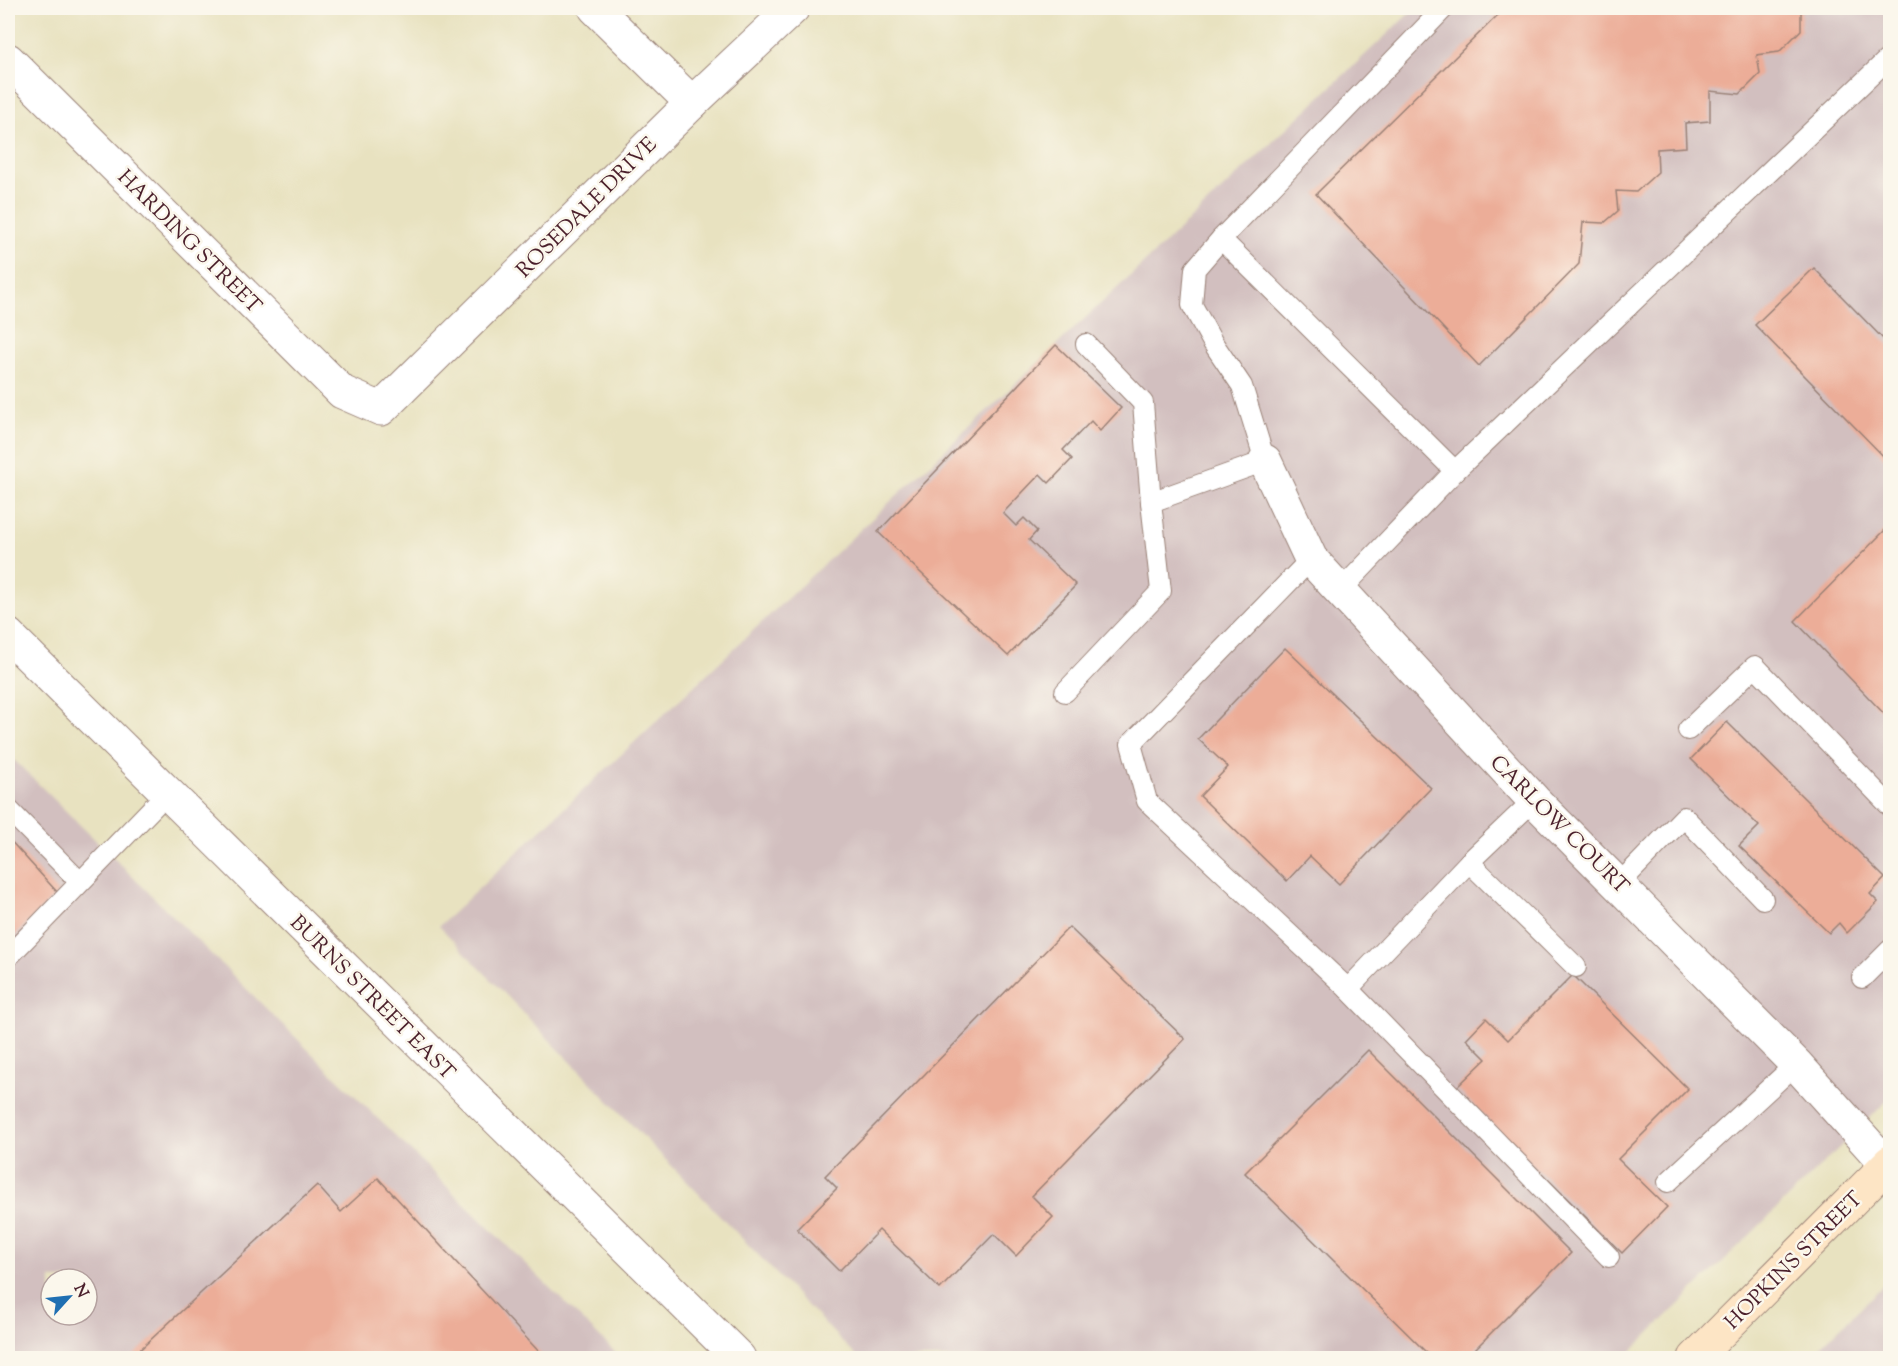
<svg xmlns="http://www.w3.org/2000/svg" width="1898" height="1366" font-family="'Sorts Mill Goudy',serif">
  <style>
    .industrial { fill: #d2bfbf; fill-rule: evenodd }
    .building { fill: #ecad98 }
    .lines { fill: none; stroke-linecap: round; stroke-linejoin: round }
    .service-casing { stroke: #998076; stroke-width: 22 }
    .minor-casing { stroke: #998076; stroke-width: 35 }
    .tertiary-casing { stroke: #998076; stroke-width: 35 }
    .secondary-casing { stroke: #998076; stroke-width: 35 }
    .service { stroke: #fff; stroke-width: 20 }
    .minor { stroke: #fff; stroke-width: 33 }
    .tertiary { stroke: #fff; stroke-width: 33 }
    .secondary { stroke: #fde5c5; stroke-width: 33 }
    .labels { text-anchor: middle; stroke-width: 5; stroke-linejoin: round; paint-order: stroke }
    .street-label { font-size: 21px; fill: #4a1f2b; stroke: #fbf7ec }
  </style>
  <rect width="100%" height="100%" fill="#fbf7ec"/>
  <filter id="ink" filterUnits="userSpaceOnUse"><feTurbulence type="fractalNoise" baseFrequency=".0167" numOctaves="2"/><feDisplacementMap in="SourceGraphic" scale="12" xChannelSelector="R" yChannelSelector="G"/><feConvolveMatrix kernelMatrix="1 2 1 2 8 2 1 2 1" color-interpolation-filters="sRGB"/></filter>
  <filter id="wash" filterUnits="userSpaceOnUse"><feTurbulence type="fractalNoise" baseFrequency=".008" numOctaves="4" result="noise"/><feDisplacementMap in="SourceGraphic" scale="24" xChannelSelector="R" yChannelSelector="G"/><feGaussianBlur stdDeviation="1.35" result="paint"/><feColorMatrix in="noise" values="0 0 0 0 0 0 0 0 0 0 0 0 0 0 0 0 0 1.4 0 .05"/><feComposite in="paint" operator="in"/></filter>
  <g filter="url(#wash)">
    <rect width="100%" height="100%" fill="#e8e2c0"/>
    <g class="industrial">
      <path d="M1415,8H1890V1098L1624,1358H858L439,926Z"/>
      <path d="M8,754L621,1358H8ZM51,1279H87V1315H51Z"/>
      <path d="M1890,1279V1358H1809Z"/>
    </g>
    <g id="blocks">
      <g class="building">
        <path d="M1505,8H1801V30L1779,52L1757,55L1760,74L1740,94L1710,91V121L1685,123L1686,147L1657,149L1658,172L1636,192L1616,191L1618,211L1604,223L1583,222L1579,264L1479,366L1316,194Z"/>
        <path d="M1814,268L1890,346V463L1755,325Z"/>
        <path d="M1056,345L1121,408L1100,431L1091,421L1063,450L1072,459L1049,483L1040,474L1003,513L1016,526L1024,518L1037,531L1029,540L1076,585L1008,656L878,532Z"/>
        <path d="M1890,525V720L1795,621Z"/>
        <path d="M1285,648L1431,788L1339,884L1310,856L1287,881L1200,796L1228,767L1198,739Z"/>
        <path d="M1727,722L1885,878L1870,894L1878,902L1847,933L1839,923L1829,933L1739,846L1759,826L1691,759Z"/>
        <path d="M8,838L58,893L8,942Z"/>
        <path d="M1069,927L1185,1039L1032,1196L1053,1217L1016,1256L994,1234L940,1289L879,1230L839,1271L797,1229L837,1188L825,1176Z"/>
        <path d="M1573,975L1688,1089L1618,1159L1667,1207L1622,1253L1456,1088L1486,1059L1466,1039L1486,1018L1508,1040Z"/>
        <path d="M1368,1050L1571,1253L1466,1358H1432L1245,1173Z"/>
        <path d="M378,1178L542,1355L539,1358H131L317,1185L341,1212Z"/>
      </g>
    </g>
  </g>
  <g filter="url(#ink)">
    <use href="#blocks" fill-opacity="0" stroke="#998076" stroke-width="1.5"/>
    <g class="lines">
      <defs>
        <g id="service">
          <path d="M1221,239L1455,471L1340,591"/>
          <path d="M1086,344L1143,403L1151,502L1265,461L1242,386L1213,343L1192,305L1195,269L1221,239L1444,8"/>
          <path d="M1455,471L1890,57"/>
          <path d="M1311,559L1131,744L1147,801L1348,989L1469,862L1534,800"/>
          <path d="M1065,692L1161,591L1151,502"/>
          <path d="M1688,730L1755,666L1890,806"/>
          <path d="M8,809L80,882"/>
          <path d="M1469,862L1576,967"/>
          <path d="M1619,884L1684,817L1763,899"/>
          <path d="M8,957L167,793"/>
          <path d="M1862,978L1890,950"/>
          <path d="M1348,989L1609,1257"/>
          <path d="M1668,1182L1796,1064"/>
        </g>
        <g id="minor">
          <path d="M595,8L692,103"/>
          <path d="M8,60L342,392L381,409L692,103L793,8"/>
          <path d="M1265,461L1311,559L1534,800L1796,1064L1887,1165"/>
        </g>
        <path id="tertiary" d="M8,635L739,1358"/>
        <path id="secondary" d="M1695,1358L1890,1162"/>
      </defs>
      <use href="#service" class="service-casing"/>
      <use href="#minor" class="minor-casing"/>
      <use href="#tertiary" class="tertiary-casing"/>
      <use href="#secondary" class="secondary-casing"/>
      <use href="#service" class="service"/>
      <use href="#minor" class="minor"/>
      <use href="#tertiary" class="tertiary"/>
      <use href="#secondary" class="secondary"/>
    </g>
  </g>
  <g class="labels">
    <g class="street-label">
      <text transform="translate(586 207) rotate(-45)" y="7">ROSEDALE DRIVE</text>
      <text transform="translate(190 241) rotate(45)" y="7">HARDING STREET</text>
      <text transform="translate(1560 824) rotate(45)" y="7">CARLOW COURT</text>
      <text transform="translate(373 997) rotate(45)" y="7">BURNS STREET EAST</text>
      <text transform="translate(1793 1260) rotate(-45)" y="7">HOPKINS STREET</text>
    </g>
  </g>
  <rect width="1898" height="1366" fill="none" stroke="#fbf7ec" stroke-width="30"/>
  <g transform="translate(69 1297) rotate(63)"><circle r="28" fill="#fbf7ec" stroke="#b4a19f" stroke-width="1.5"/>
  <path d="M0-4.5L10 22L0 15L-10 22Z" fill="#1f6fb2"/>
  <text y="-9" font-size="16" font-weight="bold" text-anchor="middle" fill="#4a1f2b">N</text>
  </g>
</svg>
